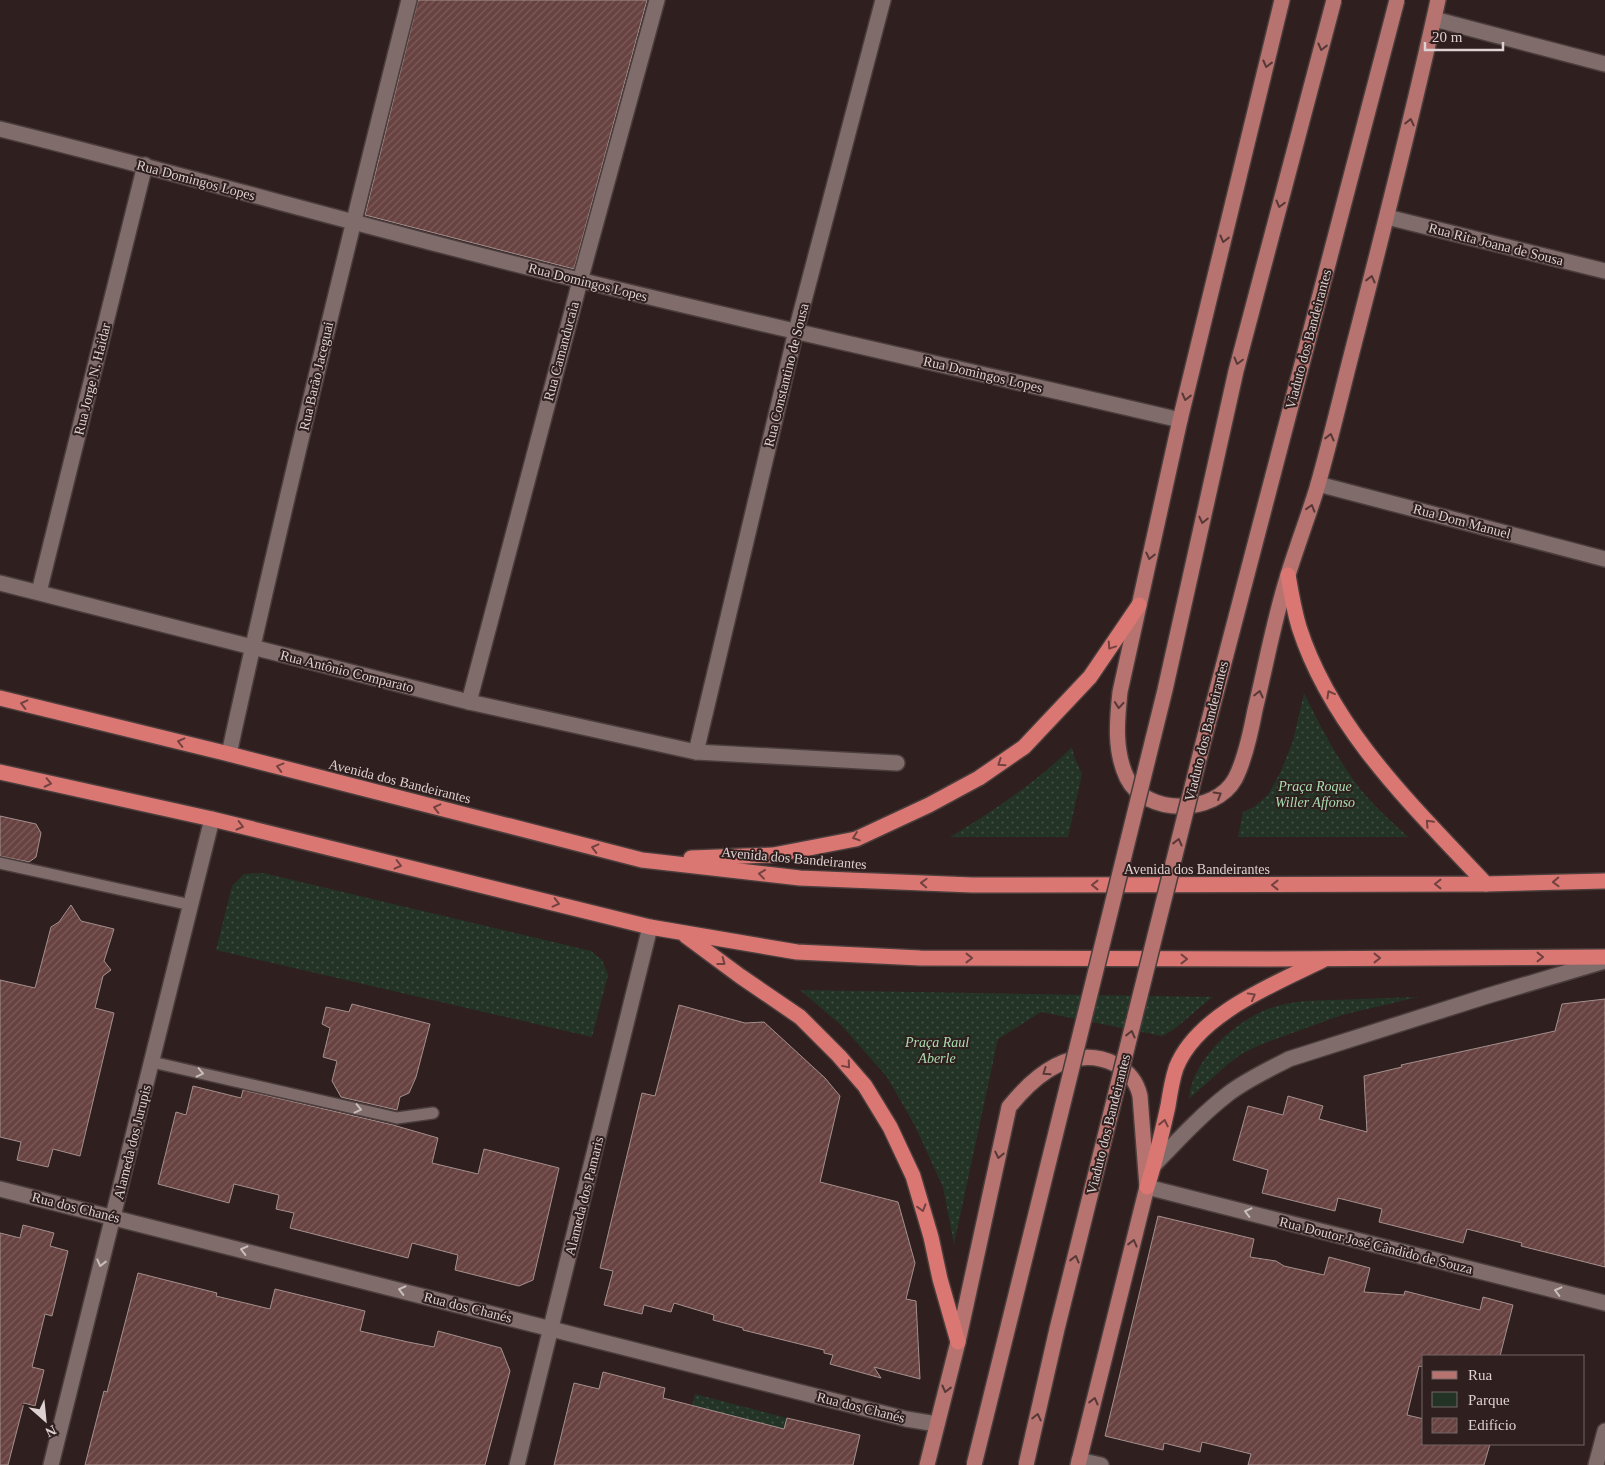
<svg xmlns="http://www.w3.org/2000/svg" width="1605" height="1465" font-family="Georgia,serif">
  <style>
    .green { fill: url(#green-dots) }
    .building { fill: url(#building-hatch); stroke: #a4908e }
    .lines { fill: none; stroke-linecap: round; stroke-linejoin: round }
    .lane-casing { stroke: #4a3d3c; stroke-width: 14 }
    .street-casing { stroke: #4a3d3c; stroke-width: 18 }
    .primary-casing { stroke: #4a3d3c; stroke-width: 18 }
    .highway-casing { stroke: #4a3d3c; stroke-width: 18 }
    .lane { stroke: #7f6c6b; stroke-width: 11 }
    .street { stroke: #7f6c6b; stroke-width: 15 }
    .primary { stroke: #b67370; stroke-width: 15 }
    .highway { stroke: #da7773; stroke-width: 15 }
    .primary-bridge-casing { stroke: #4a3d3c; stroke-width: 18; stroke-linecap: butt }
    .primary-bridge { stroke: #b67370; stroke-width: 15 }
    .oneway { stroke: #583837 }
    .oneway2 { stroke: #734240 }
    .oneway3 { stroke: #cabebd }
    .labels { text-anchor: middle; stroke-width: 4; stroke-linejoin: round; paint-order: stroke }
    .street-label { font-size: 14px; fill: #ddd2d1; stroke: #2f1f1e }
    .park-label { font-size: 14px; font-style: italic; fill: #aadeb1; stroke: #2f1f1e }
  </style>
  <defs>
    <pattern id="green-dots" width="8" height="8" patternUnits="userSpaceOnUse" patternTransform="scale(1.25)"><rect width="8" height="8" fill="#233426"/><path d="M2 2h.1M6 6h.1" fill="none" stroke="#425044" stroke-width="1.8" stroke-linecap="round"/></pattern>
    <pattern id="building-hatch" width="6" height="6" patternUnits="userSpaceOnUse" patternTransform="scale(1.25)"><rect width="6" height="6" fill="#674240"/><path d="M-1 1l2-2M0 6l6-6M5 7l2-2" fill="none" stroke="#7c5c5b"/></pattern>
  </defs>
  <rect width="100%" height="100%" fill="#2f1f1e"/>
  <g class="green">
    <path d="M1304,693C1320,726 1338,761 1361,790C1375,807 1392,822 1408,837H1238L1243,812L1254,807L1268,795L1281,771L1293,741Z"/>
    <path d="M1072,747L1074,756L1082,774L1068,837H950C995,810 1035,783 1072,747Z"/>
    <path d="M263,873L591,951L602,960L608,975L592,1037L216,950L232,886L244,874Z"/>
    <path d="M800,990L1213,997C1196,1009 1181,1027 1162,1036L1041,1012L998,1039L954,1244L943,1187L915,1126L887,1077L842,1026Z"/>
    <path d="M1418,997L1342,1015L1262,1044L1243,1053L1228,1064L1189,1099C1192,1061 1230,1026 1263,1011C1276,1005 1290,1003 1304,1001Z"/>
    <path d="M695,1394L787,1418L784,1429L692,1406Z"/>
  </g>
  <g class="building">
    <path d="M418,0H647L574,269L365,215Z"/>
    <path d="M0,816L36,824L41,833L36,857L29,862L0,856Z"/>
    <path d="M71,905L81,921L114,929L104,961L111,970L103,976L95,1008L114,1013L80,1156L53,1149L48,1167L17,1160L21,1142L0,1137V980L35,988L51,927L59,922Z"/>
    <path d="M1605,999V1267L1521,1246L1522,1243L1467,1229L1463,1243L1379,1222L1382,1209L1338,1198L1335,1211L1262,1193L1268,1170L1233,1160L1248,1106L1283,1115L1288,1096L1323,1106L1319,1119L1367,1132L1364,1076L1402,1067L1401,1065L1555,1031L1562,1004Z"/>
    <path d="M352,1004L430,1024L416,1077L409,1093L400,1097L397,1110L341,1097L332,1081L337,1061L323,1057L330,1028L322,1024L326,1007L349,1012Z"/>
    <path d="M679,1005L745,1023L764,1022L825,1078L840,1096L820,1182L898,1202L915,1263L906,1299L916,1301L920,1379L874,1367L881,1378L830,1364L833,1355L824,1353V1350L743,1330V1328L713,1320L714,1315L674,1303L671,1312L644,1305L642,1314L604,1305L613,1271L600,1268L629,1147L642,1093L655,1096Z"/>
    <path d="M193,1086L241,1098L243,1090L393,1125L438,1138L432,1163L478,1174L484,1149L559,1168L533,1280L519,1286L455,1270L458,1255L412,1243L408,1258L290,1228L294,1213L276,1209L279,1195L234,1184L229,1203L158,1184L176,1112L186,1115Z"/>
    <path d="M1158,1216L1254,1239L1250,1257L1276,1261L1284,1266L1324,1275L1329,1257L1370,1268L1364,1292L1404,1295L1405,1291L1480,1310L1483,1297L1513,1305L1500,1356H1424V1367L1419,1366L1407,1415L1424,1419V1444H1490L1484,1465H1248L1251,1454L1202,1442L1200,1452L1164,1443L1163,1450L1105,1436Z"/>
    <path d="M23,1225L54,1233L50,1246L68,1251L52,1316L45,1314L32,1367L44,1370L35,1406L24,1403L8,1465H0V1233L20,1238Z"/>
    <path d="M138,1273L217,1293L216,1296L270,1309L275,1289L365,1311L360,1331L408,1342L434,1347L438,1331L501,1348L510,1371L485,1465H85L104,1391L107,1392Z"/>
    <path d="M603,1372L665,1388L663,1398L784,1429L787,1418L860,1435L853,1465H554L574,1383L599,1389Z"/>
  </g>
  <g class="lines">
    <defs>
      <g id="lane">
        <path d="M0,863L191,905"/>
        <path d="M152,1062L397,1118L433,1113"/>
      </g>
      <g id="street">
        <path d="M1434,19L1605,64"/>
        <path d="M0,129C194,177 385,233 579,280C779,329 980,373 1180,420"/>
        <path d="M1387,217L1605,271"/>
        <path d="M1318,484L1605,559"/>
        <path d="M0,583L469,702L696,752L897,763"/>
        <path d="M39,592L145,165"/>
        <path d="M469,702L580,281L657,0"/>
        <path d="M696,752L796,331L883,0"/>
        <path d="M229,754C284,501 346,250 409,0"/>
        <path d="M1155,1164C1178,1140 1201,1115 1228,1094C1246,1080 1268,1070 1289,1059L1487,996L1605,961"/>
        <path d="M1147,1187L1605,1303"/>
        <path d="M0,1189L906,1419L937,1424"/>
        <path d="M1079,1460L1101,1465"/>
        <path d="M51,1465L212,819"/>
        <path d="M517,1465L650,927"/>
        <path d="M1596,1465L1605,1431"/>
      </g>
      <g id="primary">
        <path d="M1282,0L1180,420L1120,692C1117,720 1114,751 1127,778C1146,816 1215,815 1235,779C1245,760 1251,731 1255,710C1266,665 1274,619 1288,575C1297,546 1308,517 1317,488C1332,435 1344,382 1358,329C1386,220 1414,110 1438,0"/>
        <path d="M927,1465L958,1342L1009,1107C1034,1076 1072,1043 1115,1064C1128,1071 1137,1082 1140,1096L1147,1187L1078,1465"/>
      </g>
      <g id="highway">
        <path d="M1288,575C1291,593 1294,610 1299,627C1332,730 1415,808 1486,884"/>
        <path d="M0,698L229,754L642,860L800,878L972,885L1486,884L1605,881"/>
        <path d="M0,772L212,819L650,927L797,952L920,958L1269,959L1605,957"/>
        <path d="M691,858L773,855L856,839L929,805L979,778L1024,747L1090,677L1139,605"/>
        <path d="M686,936L740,976L800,1017L839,1056L865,1086L890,1127L913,1176L931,1237L940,1279L958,1342"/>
        <path d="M1147,1187C1156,1160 1162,1133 1168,1106C1170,1093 1172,1080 1176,1068C1197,1014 1275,984 1323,960"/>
      </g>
    </defs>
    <use href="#lane" class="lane-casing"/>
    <use href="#street" class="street-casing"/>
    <use href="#primary" class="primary-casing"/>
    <use href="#highway" class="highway-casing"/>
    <use href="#lane" class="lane"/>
    <use href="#street" class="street"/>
    <use href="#primary" class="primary"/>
    <use href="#highway" class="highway"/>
    <defs>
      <g id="primary-bridge">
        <path d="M974,1465L1165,690L1236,371L1334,0"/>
        <path d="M1026,1465L1057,1329L1202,747L1397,0"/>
      </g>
    </defs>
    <use href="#primary-bridge" class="primary-bridge-casing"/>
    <use href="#primary-bridge" class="primary-bridge"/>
  </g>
  <defs><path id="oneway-chevron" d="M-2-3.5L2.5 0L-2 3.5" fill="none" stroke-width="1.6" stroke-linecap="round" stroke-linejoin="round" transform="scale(1.25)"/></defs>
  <g class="oneway">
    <use href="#oneway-chevron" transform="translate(1322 47) rotate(104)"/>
    <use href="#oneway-chevron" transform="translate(1267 64) rotate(104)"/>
    <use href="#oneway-chevron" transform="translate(1410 122) rotate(-77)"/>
    <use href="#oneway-chevron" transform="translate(1280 204) rotate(105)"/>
    <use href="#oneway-chevron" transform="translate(1224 239) rotate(104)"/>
    <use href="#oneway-chevron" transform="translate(1371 279) rotate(-76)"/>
    <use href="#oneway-chevron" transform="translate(1238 361) rotate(105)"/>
    <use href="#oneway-chevron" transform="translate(1186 397) rotate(104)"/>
    <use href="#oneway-chevron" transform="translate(1330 437) rotate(-76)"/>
    <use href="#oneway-chevron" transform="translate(1311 508) rotate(-73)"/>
    <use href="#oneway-chevron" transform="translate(1203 520) rotate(103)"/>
    <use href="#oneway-chevron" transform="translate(1150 556) rotate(103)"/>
    <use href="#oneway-chevron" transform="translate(1259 694) rotate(-77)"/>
    <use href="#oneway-chevron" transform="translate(1119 705) rotate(95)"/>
    <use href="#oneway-chevron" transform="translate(1218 795) rotate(-31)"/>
    <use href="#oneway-chevron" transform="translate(1178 842) rotate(-76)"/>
    <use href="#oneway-chevron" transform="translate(1131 1034) rotate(-76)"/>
    <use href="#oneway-chevron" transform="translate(1046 1072) rotate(145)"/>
    <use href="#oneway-chevron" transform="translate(999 1155) rotate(102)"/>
    <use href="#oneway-chevron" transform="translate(1133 1243) rotate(-76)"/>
    <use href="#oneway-chevron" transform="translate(1075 1259) rotate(-76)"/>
    <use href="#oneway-chevron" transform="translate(946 1389) rotate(104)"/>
    <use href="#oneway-chevron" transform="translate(1094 1401) rotate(-76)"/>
    <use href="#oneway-chevron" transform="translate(1037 1417) rotate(-77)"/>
  </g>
  <g class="oneway2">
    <use href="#oneway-chevron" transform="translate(1111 646) rotate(124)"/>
    <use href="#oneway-chevron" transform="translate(1330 694) rotate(-119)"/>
    <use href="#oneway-chevron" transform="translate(24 704) rotate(-166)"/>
    <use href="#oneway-chevron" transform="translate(181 742) rotate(-166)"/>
    <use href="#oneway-chevron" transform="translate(1001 763) rotate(146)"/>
    <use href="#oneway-chevron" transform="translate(280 767) rotate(-165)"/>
    <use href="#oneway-chevron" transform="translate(48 783) rotate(12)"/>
    <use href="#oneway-chevron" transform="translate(437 808) rotate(-166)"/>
    <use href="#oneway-chevron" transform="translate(1429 823) rotate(-133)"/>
    <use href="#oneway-chevron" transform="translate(240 826) rotate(14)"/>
    <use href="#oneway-chevron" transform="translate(856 837) rotate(161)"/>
    <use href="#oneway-chevron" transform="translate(595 848) rotate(-166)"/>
    <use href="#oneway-chevron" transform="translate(398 865) rotate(14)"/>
    <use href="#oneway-chevron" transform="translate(762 874) rotate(-173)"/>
    <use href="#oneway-chevron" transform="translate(1556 882) rotate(178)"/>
    <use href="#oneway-chevron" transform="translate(924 883) rotate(-178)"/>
    <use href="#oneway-chevron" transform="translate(1438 884) rotate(180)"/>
    <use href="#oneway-chevron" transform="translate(1095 885) rotate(180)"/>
    <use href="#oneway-chevron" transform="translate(1275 885) rotate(180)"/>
    <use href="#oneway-chevron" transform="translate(556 903) rotate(14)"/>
    <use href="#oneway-chevron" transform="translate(1540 957)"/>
    <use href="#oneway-chevron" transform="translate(969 958)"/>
    <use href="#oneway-chevron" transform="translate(1377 958)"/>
    <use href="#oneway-chevron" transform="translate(1184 959)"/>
    <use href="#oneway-chevron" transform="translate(722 962) rotate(37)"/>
    <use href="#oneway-chevron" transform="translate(1252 996) rotate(-29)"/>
    <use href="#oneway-chevron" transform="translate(847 1065) rotate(50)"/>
    <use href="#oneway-chevron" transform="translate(1164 1123) rotate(-78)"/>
    <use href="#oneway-chevron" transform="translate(922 1208) rotate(74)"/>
  </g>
  <g class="oneway3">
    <use href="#oneway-chevron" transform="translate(200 1073) rotate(13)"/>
    <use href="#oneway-chevron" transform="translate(358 1109) rotate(13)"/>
    <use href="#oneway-chevron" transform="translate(1248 1212) rotate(-166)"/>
    <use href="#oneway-chevron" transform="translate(244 1250) rotate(-166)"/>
    <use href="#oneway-chevron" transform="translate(101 1263) rotate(104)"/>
    <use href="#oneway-chevron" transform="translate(402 1290) rotate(-166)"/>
    <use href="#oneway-chevron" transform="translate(1558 1291) rotate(-166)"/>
  </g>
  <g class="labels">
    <g class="street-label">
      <text transform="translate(196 180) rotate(15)" y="5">Rua Domingos Lopes</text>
      <text transform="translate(1496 244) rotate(14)" y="5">Rua Rita Joana de Sousa</text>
      <text transform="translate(588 282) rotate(14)" y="5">Rua Domingos Lopes</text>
      <text transform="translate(1308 339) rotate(-75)" y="5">Viaduto dos Bandeirantes</text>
      <text transform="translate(561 351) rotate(-75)" y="5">Rua Camanducaia</text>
      <text transform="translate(983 374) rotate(13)" y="5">Rua Domingos Lopes</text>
      <text transform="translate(786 375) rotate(-76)" y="5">Rua Constantino de Sousa</text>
      <text transform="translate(316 376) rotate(-77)" y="5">Rua Barão Jaceguai</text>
      <text transform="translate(92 379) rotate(-76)" y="5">Rua Jorge N. Haidar</text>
      <text transform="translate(1462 521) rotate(15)" y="5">Rua Dom Manuel</text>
      <text transform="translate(347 671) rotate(14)" y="5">Rua Antônio Comparato</text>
      <text transform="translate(1206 731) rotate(-76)" y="5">Viaduto dos Bandeirantes</text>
      <text transform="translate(400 781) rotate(14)" y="5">Avenida dos Bandeirantes</text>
      <text transform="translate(794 858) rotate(5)" y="5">Avenida dos Bandeirantes</text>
      <text x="1197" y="874">Avenida dos Bandeirantes</text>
      <text transform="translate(1108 1124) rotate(-76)" y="5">Viaduto dos Bandeirantes</text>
      <text transform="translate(132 1142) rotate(-76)" y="5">Alameda dos Jurupis</text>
      <text transform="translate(584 1196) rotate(-76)" y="5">Alameda dos Pamaris</text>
      <text transform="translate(76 1207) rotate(14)" y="5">Rua dos Chanés</text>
      <text transform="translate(1376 1245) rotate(14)" y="5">Rua Doutor José Cândido de Souza</text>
      <text transform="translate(468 1307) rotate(14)" y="5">Rua dos Chanés</text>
      <text transform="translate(861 1407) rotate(14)" y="5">Rua dos Chanés</text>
    </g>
    <g class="park-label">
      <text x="1315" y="791">Praça Roque<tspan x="1315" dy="16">Willer Affonso</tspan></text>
      <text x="937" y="1047">Praça Raul<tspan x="937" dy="16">Aberle</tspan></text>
    </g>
  </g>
  <rect x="1422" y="1355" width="162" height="90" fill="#2f1f1e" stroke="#756766"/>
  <rect x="1432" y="1371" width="25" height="8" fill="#b67370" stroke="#756766"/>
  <text x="1468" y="1380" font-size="15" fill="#ddd2d1">Rua</text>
  <rect x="1432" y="1392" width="25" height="15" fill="#233426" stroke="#756766"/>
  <text x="1468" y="1405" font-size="15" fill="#ddd2d1">Parque</text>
  <rect x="1432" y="1418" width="25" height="15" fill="url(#building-hatch)" stroke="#756766"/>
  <text x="1468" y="1430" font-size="15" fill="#ddd2d1">Edifício</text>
  <g transform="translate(45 1420) rotate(153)" stroke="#2f1f1e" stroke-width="4" paint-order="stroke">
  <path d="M0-4L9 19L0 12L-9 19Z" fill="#ddd2d1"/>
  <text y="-8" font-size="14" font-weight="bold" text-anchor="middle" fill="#ddd2d1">N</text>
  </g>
  <path d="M1425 42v8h78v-8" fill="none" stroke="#ddd2d1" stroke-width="2.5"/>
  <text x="1432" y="42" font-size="15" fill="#ddd2d1" stroke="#2f1f1e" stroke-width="4" paint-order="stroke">20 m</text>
</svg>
